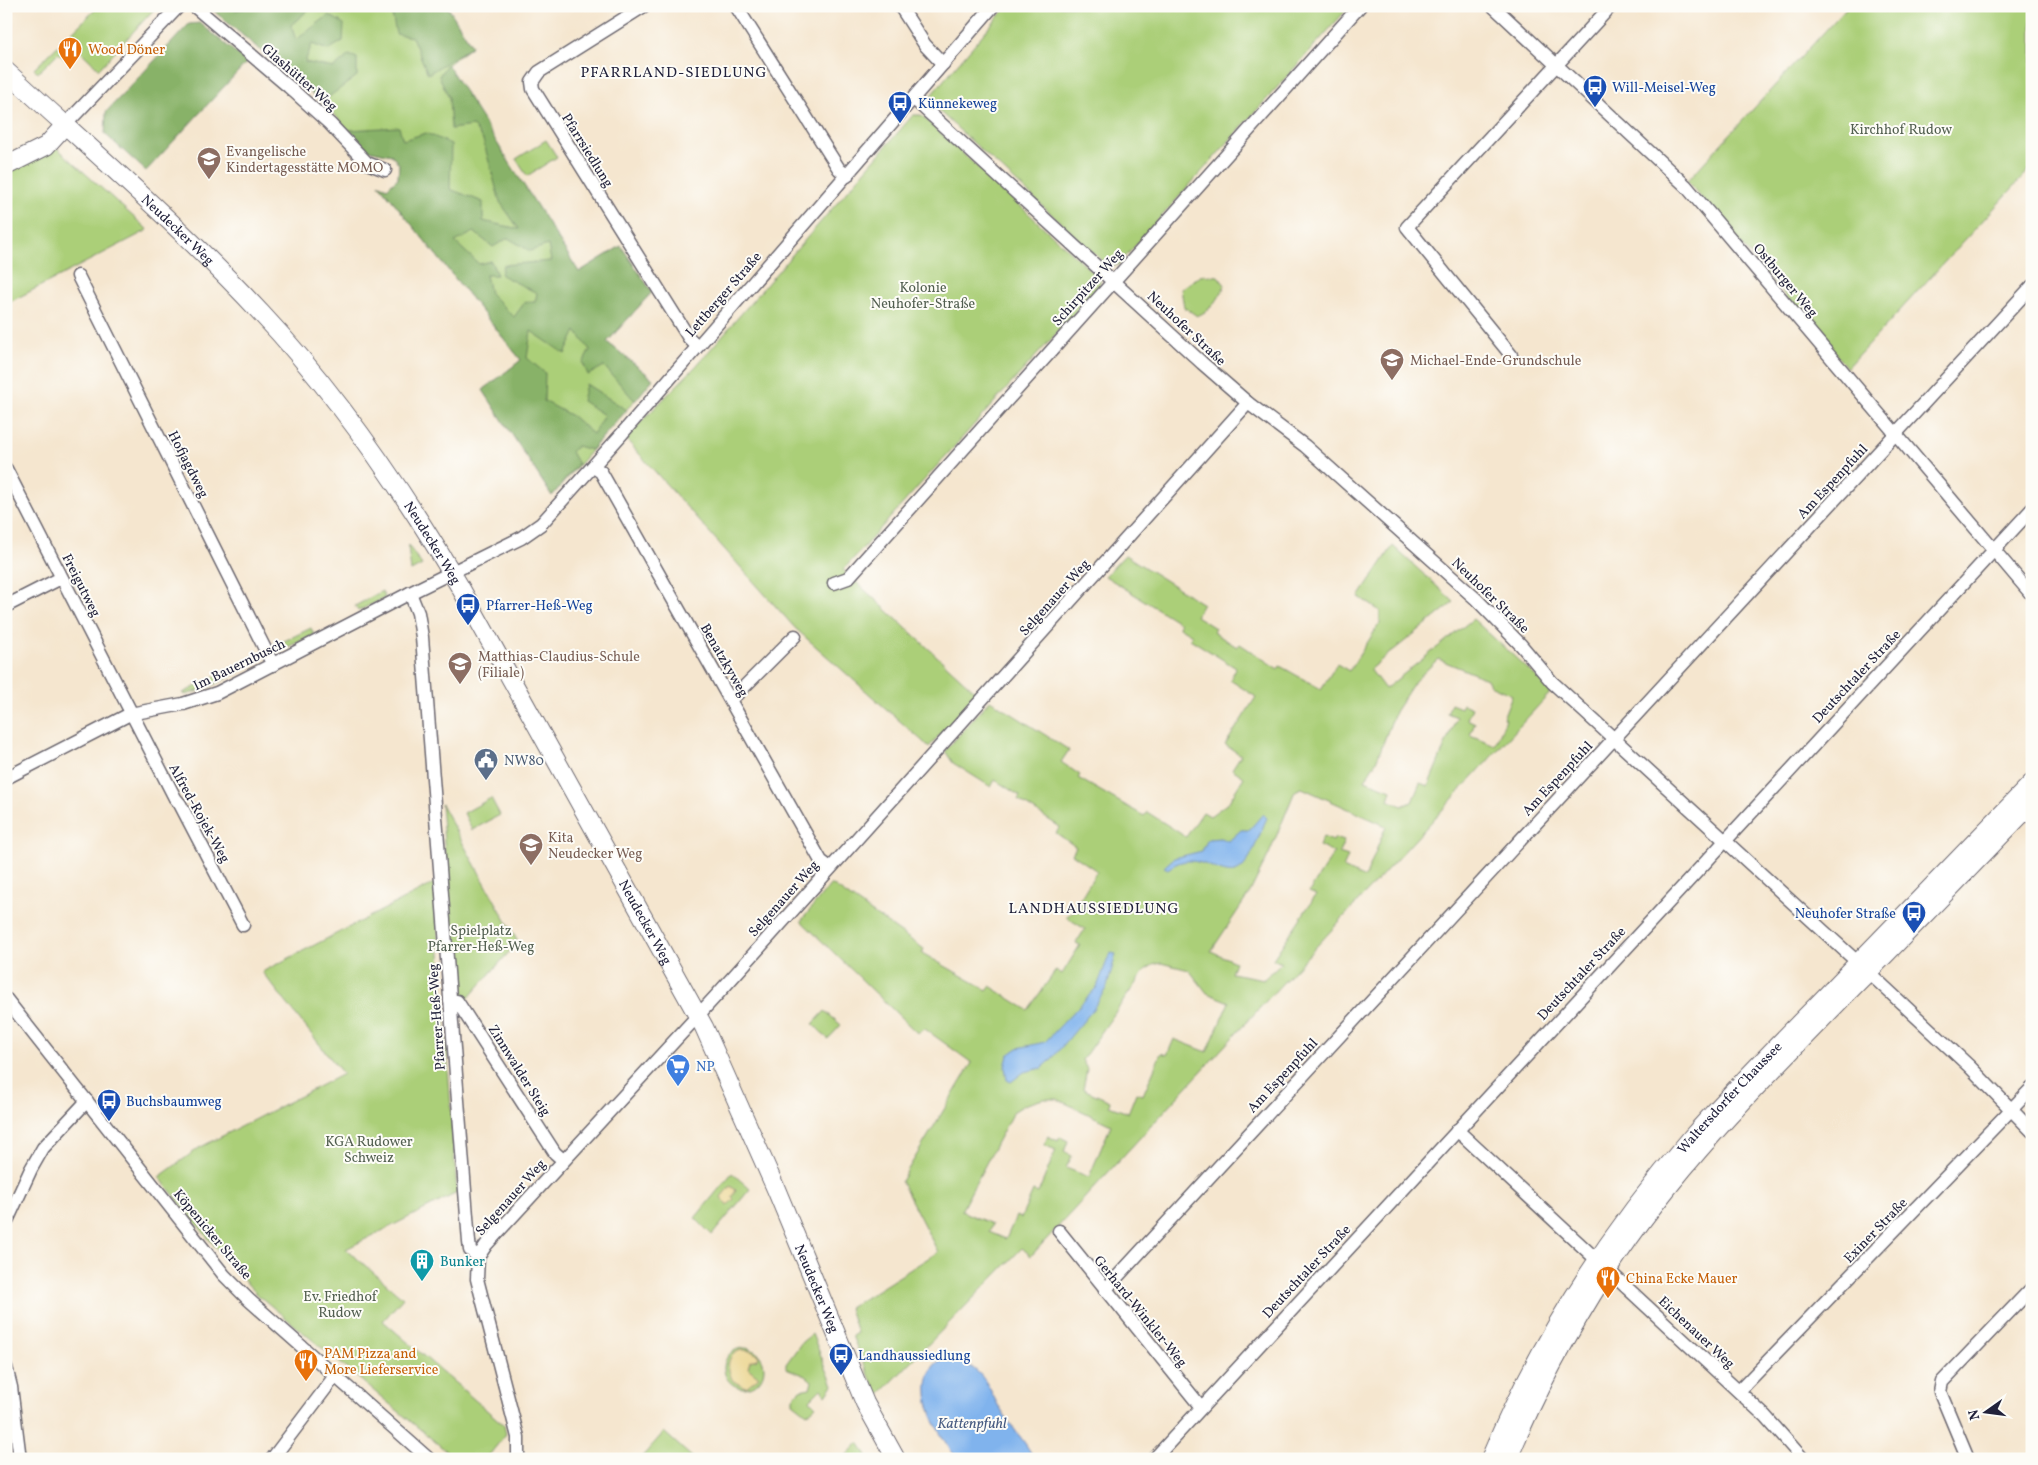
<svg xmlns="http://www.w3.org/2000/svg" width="2038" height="1465" font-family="Vollkorn,serif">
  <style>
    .green { fill: #abcf78; stroke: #66785a; fill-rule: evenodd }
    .forest { fill: #88b268; stroke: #556a52; fill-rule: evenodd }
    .sand { fill: #eeda9e; stroke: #887e6c }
    .water { fill: #80b3ed; stroke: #516a94 }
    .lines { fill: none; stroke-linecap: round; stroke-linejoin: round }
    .street-casing { stroke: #6c676f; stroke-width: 15 }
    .secondary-casing { stroke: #6c676f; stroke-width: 20 }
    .street { stroke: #fff; stroke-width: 12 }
    .secondary { stroke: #fff; stroke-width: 18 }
    .labels { text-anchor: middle; stroke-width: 4; stroke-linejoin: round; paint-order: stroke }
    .food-label { font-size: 14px; fill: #c56008; stroke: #fdfcf7; text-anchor: start }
    .street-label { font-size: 14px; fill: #22223b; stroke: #fdfcf7 }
    .transit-label { font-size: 14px; fill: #164399; stroke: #fdfcf7; text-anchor: start }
    .park-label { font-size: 14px; fill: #525f50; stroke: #fdfcf7 }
    .education-label { font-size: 14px; fill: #785e54; stroke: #fdfcf7; text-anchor: start }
    .service-label { font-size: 14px; fill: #4e5e75; stroke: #fdfcf7; text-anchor: start }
    .shop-label { font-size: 14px; fill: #366cbe; stroke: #fdfcf7; text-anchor: start }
    .culture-label { font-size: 14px; fill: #0d838f; stroke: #fdfcf7; text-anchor: start }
    .neighbourhood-label { font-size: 15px; letter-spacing: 1px; fill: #22223b; stroke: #fdfcf7 }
    .water-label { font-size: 15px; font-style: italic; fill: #485c82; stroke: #fdfcf7 }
  </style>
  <rect width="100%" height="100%" fill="#fdfcf7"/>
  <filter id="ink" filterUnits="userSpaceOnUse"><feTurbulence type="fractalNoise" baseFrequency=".02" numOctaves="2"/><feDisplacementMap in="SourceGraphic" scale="10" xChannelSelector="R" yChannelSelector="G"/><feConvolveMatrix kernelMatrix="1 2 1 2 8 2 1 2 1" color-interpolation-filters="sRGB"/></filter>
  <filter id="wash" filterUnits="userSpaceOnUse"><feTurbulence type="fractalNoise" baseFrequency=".0096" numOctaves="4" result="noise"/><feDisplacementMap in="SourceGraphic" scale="20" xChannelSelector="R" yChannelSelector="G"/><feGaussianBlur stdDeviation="1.12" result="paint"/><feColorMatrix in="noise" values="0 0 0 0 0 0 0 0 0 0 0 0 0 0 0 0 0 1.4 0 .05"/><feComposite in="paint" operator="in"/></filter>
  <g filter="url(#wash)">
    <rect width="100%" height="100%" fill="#f5e6cf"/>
    <g class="green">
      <path d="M99,6H157L99,69L78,49L66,60L58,53L38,73L34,69Z"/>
      <path d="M208,6H447L472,46L447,65L579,272L621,246L652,292L607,342L653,379L552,496L483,390L521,360L379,184L387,188L398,178L399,164L392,155L368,150L322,102Z"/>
      <path d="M1007,6H1350L1118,265L1108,266L931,104L932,94Z"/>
      <path d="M1848,6H2032V167L1847,368L1687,181Z"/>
      <path d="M913,115H921L1100,279V285L843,570L977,693L929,747L795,628L625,438L697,365Z"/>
      <path d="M546,140L557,157L527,176L516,159Z"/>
      <path d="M56,147L148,230L6,304V173Z"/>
      <path d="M1201,275L1218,276L1225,285C1219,299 1212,310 1197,316L1184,307L1181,289Z"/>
      <path d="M408,545L422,565L411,571L408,547Z"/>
      <path d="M1393,546L1454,602L1370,669L1385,689L1473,619L1552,691L1031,1256L1022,1248L878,1396L852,1336L857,1333L849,1308L938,1252L901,1181L972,1063L925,1029L917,1033L801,921L831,884L924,949L922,953L987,990L990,986L1028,1010L1056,970L1062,974L1080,945L1076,943L1085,929L1066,917L1072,912L1097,871L1072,854L1076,847L1056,833L1060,827L1018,800L1020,796L995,780L991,787L953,763L945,751L990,700L1069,750L1061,762L1080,775L1078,778L1144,816L1147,812L1186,837L1203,812L1210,816L1228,803L1244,777L1232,769L1241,755L1225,745L1256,697L1230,680L1236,668L1190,639L1192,635L1179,627L1180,623L1105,576L1125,555L1203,604L1196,616L1215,628L1213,632L1237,647L1240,644L1278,669L1280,666L1321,689L1337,664L1349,671L1380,623V611L1359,597ZM1438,659L1487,679L1490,685L1512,695L1503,718L1506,719L1495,745L1470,735L1475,723L1467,719L1472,708L1463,704L1461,708L1451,704L1447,713L1457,717L1428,786L1420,783L1412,802L1402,806L1388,800L1391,790L1365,780L1376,762L1395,712L1415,681ZM1302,788L1386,826L1365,878L1343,868L1348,856L1339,853L1344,841L1335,838L1333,841L1323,837L1319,846L1334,853L1309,892L1316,895L1273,959L1281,963L1264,979L1231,973L1235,962L1211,951L1249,894L1269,854L1295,791ZM1161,963L1189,970L1207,993L1229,1002L1207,1052L1174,1039L1167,1055L1161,1053L1143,1095L1136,1093L1128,1113L1109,1106L1110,1101L1083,1089L1087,1069L1082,1060L1145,970L1153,965ZM1043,1099H1057L1111,1125L1089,1177L1066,1168L1072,1156L1064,1152L1068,1141L1060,1137L1058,1141L1048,1136L1044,1145L1056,1150L1038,1193L1033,1191L1021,1218L1016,1216L1006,1239L989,1232L992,1224L961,1211L1013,1112L1024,1105Z"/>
      <path d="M382,591L385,598L358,611L355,606Z"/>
      <path d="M311,628L314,635L281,650L278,644Z"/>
      <path d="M236,666L239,672C221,681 204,691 184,695L183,693Z"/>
      <path d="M491,798L500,815L472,830L464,813Z"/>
      <path d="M441,804L518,942L465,1002L455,985L447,885L449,884V880H447Z"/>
      <path d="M435,883L457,1193L346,1249L403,1298L383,1321L504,1425L506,1434L486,1459H456L258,1295L233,1269L159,1177L199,1148L343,1074L262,972Z"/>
      <path d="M825,1011L841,1025L828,1039L813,1024Z"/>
      <path d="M732,1173L750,1189L712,1235L695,1218Z"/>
      <path d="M812,1334L833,1385L826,1395L821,1389L810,1400L816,1406L807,1414L793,1403V1397L800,1390L810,1388L812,1381L806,1376L786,1368V1364L802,1342Z"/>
      <circle cx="744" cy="1368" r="20"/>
      <path d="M664,1432L694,1459H640Z"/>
      <path d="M859,1442L869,1459H843Z"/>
    </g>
    <g class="forest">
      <path d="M208,6H238L235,10L261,6H313L291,25L296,40L329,15L344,24L343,41L328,50L312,44L305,62L334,68L349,55L357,58V76L322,102Z"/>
      <path d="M388,6H447L472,46L428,74L412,37L396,34L391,8Z"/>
      <path d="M200,23L247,62L146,171L105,134L106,112L189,24Z"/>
      <path d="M447,64L579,272L621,246L652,292L607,342L653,379L635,401L604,366L588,375L583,363L590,350L576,331L565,354L531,331L527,358L545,373L544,401L572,416L593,434L604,415L582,401L586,384L627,410L591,450L577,446L571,452L578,464L552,496L483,390L521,360L379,184L387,188L398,178L399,164L392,155L368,150L348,130L399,127L403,140L426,133L451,144L450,189L483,202V221L519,229L500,202L483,140L473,126L451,129L449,98L439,76ZM474,232L493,247L508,238L530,251L548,245L551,261L503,265L501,275L537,293L535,302H525L514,317L490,293L486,275H497L491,261L479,264L455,242Z"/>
    </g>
    <g class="sand">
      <path d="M730,1186L736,1190L732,1197L734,1199L727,1206L721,1197Z"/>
      <path d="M742,1350L751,1351L759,1356L758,1359L750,1361L748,1368L759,1377L746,1387L733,1381C726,1368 726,1354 742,1350Z"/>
    </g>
    <g class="water">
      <path d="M1263,814L1267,818C1261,830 1252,858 1243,867C1224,887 1199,844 1168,869L1164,867L1174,858L1202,851L1208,839L1220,838L1229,841L1241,830H1249Z"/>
      <path d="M1110,953L1116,954L1107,987L1091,1012L1050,1061L1042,1068L1024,1072L1011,1082L1007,1080L1005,1067L1008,1055L1018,1048L1045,1042L1097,987Z"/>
      <path d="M948,1355C993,1373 984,1387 1008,1421C1017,1433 1028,1445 1034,1459H958C940,1439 915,1394 933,1367C936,1362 944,1359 948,1355Z"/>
    </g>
  </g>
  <g filter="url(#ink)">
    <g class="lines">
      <defs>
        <g id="street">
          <path d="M194,6L289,87L330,124L367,163L385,170"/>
          <path d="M644,6L539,72L532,82L533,89L689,338L697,346"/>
          <path d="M736,6L839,169L847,176"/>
          <path d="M900,6L925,45L943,64"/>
          <path d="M1493,6L1686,186L2032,595"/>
          <path d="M914,99L1202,363L1248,403L1305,446L1476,599L1521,645L1552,682L1879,982L1970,1067L2032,1131"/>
          <path d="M65,125L179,6"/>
          <path d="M78,276L273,665"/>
          <path d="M1511,355L1407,227L1611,6"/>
          <path d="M594,467L601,472L821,861L830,868"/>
          <path d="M6,469L175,798L180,804L243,925"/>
          <path d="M834,583L848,578L1360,6"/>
          <path d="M410,593L418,613L422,637L469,1242L470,1250L478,1257"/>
          <path d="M6,606L61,578"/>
          <path d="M730,699L737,694L795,636"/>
          <path d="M6,778L130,714L183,704L217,693L410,593L521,538L541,524L620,436L993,6"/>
          <path d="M6,999L224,1275L249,1300L429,1459"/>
          <path d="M450,1001H457L555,1153L563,1160"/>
          <path d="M1457,1130L1765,1416L1803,1459"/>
          <path d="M6,1223L31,1169L43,1148L87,1101"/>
          <path d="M1059,1231L1201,1407"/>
          <path d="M1105,1290L2032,286"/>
          <path d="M6,1367L11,1387L20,1459"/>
          <path d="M1739,1391L2032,1088"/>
          <path d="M272,1459L335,1376"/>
          <path d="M518,1459V1437L477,1279L478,1257L486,1245L715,997L1248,403"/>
          <path d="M1154,1459L2032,509"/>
          <path d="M1968,1459L1940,1392L1942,1382L2032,1288"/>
        </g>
        <g id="secondary">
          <path id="s1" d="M6,71C92,150 181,227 261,313C338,395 403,490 460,587L704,1027L776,1189L865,1403L896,1459"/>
          <path d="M6,166L46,146L65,125"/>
          <path id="s2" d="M1490,1459C1539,1341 1609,1233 1692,1137C1734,1089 1780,1043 1825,997C1894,926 1963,855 2032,783"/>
          <path d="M1508,1459C1535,1393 1569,1330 1607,1271C1677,1163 1771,1071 1860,980C1918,922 1975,862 2032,803"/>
        </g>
      </defs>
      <use href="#street" class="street-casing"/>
      <use href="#secondary" class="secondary-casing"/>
      <use href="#street" class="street"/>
      <use href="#secondary" class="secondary"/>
    </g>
  </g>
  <defs>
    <symbol id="restaurant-pin" viewBox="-11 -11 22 30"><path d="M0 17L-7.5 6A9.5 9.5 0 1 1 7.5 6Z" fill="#e8710a" stroke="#fdfcf7"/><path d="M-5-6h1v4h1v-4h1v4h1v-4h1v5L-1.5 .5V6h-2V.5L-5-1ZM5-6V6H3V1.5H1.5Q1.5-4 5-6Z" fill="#fff"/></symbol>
    <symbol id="bus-pin" viewBox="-11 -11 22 30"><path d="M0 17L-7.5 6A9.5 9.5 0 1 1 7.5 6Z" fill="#1a4fb4" stroke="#fdfcf7"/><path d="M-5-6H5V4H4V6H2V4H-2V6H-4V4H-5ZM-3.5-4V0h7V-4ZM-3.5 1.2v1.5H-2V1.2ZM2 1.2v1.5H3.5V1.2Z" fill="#fff"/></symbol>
    <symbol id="school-pin" viewBox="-11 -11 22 30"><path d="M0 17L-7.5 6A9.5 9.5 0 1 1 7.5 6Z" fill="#8d6e63" stroke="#fdfcf7"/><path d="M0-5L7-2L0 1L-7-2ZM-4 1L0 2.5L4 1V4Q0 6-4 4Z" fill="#fff"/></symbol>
    <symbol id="civic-pin" viewBox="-11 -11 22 30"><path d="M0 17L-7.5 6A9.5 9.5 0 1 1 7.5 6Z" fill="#5c6f8a" stroke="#fdfcf7"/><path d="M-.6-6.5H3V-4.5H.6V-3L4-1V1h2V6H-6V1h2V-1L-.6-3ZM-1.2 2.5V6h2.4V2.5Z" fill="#fff"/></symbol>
    <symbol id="supermarket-pin" viewBox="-11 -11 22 30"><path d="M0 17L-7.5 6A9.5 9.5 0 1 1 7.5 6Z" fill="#3f7fe0" stroke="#fdfcf7"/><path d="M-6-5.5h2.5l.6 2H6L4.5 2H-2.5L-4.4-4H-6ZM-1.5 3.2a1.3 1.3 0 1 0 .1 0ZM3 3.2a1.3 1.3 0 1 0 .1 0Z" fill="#fff"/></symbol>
    <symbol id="building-pin" viewBox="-11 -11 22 30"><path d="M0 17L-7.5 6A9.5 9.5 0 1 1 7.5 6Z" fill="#0f9aa8" stroke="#fdfcf7"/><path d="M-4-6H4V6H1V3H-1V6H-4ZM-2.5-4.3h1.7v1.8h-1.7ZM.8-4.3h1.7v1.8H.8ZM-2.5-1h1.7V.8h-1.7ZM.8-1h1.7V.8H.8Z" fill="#fff"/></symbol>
  </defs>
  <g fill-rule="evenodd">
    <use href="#restaurant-pin" x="56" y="35" width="28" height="38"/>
    <use href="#bus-pin" x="1581" y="73" width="28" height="38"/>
    <use href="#bus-pin" x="886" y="89" width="28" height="38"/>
    <use href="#school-pin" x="195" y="145" width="28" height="38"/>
    <use href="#school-pin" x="1378" y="346" width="28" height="38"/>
    <use href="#bus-pin" x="454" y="591" width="28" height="38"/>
    <use href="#school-pin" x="446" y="650" width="28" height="38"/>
    <use href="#civic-pin" x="472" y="746" width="28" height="38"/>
    <use href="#school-pin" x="517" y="831" width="28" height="38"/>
    <use href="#bus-pin" x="1900" y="899" width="28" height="38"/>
    <use href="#supermarket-pin" x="664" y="1052" width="28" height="38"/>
    <use href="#bus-pin" x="95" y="1087" width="28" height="38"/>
    <use href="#building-pin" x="408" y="1247" width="28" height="38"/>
    <use href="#restaurant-pin" x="1594" y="1264" width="28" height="38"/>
    <use href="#bus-pin" x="827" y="1341" width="28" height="38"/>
    <use href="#restaurant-pin" x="292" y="1347" width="28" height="38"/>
  </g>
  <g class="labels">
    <g class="food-label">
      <text x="88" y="54">Wood Döner</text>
      <text x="1626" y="1283">China Ecke Mauer</text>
      <text x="324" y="1358">PAM Pizza and<tspan x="324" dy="16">More Lieferservice</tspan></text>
    </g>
    <g class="street-label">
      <text transform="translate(300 77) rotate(41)" y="5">Glashütter Weg</text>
      <text transform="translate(588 150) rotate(58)" y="5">Pfarrsiedlung</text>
      <text dy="5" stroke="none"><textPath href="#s1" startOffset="234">Neudecker Weg</textPath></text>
      <text transform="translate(1786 280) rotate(50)" y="5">Ostburger Weg</text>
      <text transform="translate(1087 287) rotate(-48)" y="5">Schirpitzer Weg</text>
      <text transform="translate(723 294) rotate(-49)" y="5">Lettberger Straße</text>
      <text transform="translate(1187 328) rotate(43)" y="5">Neuhofer Straße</text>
      <text transform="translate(189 464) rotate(63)" y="5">Hofjagdweg</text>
      <text transform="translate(1832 481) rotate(-47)" y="5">Am Espenpfuhl</text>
      <text dy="5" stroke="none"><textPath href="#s1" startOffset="639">Neudecker Weg</textPath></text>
      <text transform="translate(82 585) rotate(63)" y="5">Freigutweg</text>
      <text transform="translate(1491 595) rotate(44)" y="5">Neuhofer Straße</text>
      <text transform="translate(1054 597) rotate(-48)" y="5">Selgenauer Weg</text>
      <text transform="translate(725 660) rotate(60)" y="5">Benatzkyweg</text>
      <text transform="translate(239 664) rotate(-26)" y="5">Im Bauernbusch</text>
      <text transform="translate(1856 676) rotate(-47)" y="5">Deutschtaler Straße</text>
      <text transform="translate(1557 778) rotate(-47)" y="5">Am Espenpfuhl</text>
      <text transform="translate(200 813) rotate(61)" y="5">Alfred-Rojek-Weg</text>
      <text transform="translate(783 898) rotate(-48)" y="5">Selgenauer Weg</text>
      <text dy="5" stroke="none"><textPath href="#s1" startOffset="1074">Neudecker Weg</textPath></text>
      <text transform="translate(1581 973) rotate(-47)" y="5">Deutschtaler Straße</text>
      <text transform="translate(436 1017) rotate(-94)" y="5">Pfarrer-Heß-Weg</text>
      <text transform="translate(520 1070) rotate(58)" y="5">Zinnwalder Steig</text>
      <text transform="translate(1282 1075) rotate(-47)" y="5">Am Espenpfuhl</text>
      <text dy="5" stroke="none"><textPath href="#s2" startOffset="436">Waltersdorfer Chaussee</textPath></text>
      <text transform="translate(510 1197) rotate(-48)" y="5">Selgenauer Weg</text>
      <text transform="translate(1875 1230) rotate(-46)" y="5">Exiner Straße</text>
      <text transform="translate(213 1234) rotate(50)" y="5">Köpenicker Straße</text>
      <text transform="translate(1306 1271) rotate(-47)" y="5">Deutschtaler Straße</text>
      <text dy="5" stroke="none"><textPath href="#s1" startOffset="1479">Neudecker Weg</textPath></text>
      <text transform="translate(1141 1311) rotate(51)" y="5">Gerhard-Winkler-Weg</text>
      <text transform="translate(1697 1332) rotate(43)" y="5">Eichenauer Weg</text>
    </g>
    <g class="transit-label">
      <text x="1612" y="92">Will-Meisel-Weg</text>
      <text x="918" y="108">Künnekeweg</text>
      <text x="486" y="610">Pfarrer-Heß-Weg</text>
      <text x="1896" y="918" text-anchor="end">Neuhofer Straße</text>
      <text x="126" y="1106">Buchsbaumweg</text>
      <text x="858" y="1360">Landhaussiedlung</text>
    </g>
    <g class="park-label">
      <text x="1901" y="134">Kirchhof Rudow</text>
      <text x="923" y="292">Kolonie<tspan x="923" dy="16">Neuhofer-Straße</tspan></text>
      <text x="481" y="935">Spielplatz<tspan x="481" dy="16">Pfarrer-Heß-Weg</tspan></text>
      <text x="369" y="1146">KGA Rudower<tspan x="369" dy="16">Schweiz</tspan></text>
      <text x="340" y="1301">Ev. Friedhof<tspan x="340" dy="16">Rudow</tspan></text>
    </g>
    <g class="education-label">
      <text x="226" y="156">Evangelische<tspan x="226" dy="16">Kindertagesstätte MOMO</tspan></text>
      <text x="1410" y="365">Michael-Ende-Grundschule</text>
      <text x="478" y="661">Matthias-Claudius-Schule<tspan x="478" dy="16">(Filiale)</tspan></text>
      <text x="548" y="842">Kita<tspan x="548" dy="16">Neudecker Weg</tspan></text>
    </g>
    <g class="service-label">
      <text x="504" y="765">NW80</text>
    </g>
    <g class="shop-label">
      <text x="696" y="1071">NP</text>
    </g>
    <g class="culture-label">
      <text x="440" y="1266">Bunker</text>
    </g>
    <g class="neighbourhood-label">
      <text x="674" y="77">PFARRLAND-SIEDLUNG</text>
      <text x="1094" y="913">LANDHAUSSIEDLUNG</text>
    </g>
    <g class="water-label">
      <text x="972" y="1428">Kattenpfuhl</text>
    </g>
  </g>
  <rect width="2038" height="1465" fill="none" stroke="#fdfcf7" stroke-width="25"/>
  <g transform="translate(1986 1412) rotate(256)" stroke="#fdfcf7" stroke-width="4" paint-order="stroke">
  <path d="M0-4L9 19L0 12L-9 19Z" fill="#22223b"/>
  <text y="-8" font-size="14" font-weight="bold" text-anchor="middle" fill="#22223b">N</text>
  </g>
</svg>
